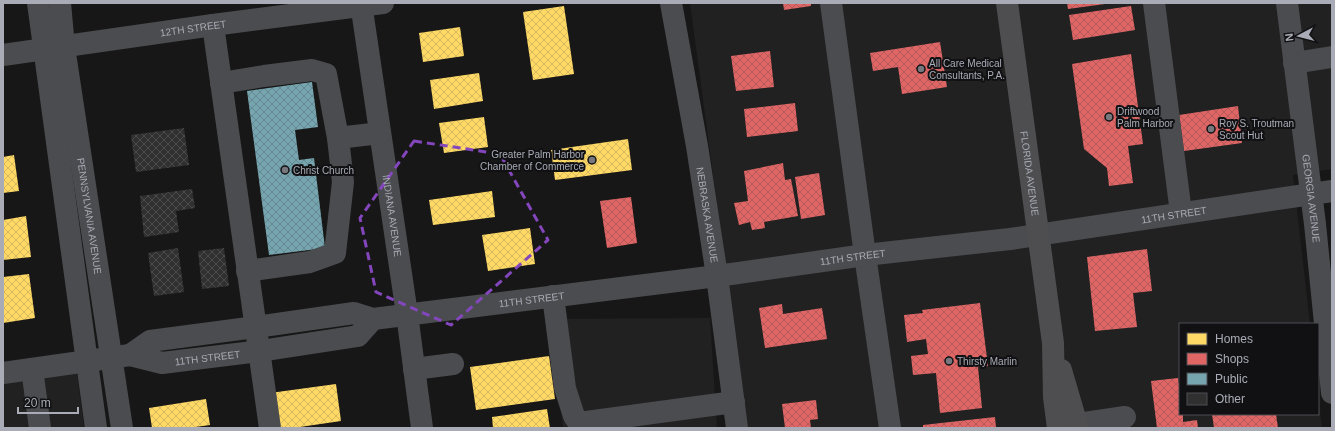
<svg xmlns="http://www.w3.org/2000/svg" width="1335" height="431" font-family="Helvetica,sans-serif">
  <style>
    .built { fill: #212122 }
    .homes { fill: url(#homes-cross-hatch) }
    .shops { fill: url(#shops-cross-hatch) }
    .public { fill: url(#public-cross-hatch) }
    .building { fill: url(#building-cross-hatch) }
    .lines { fill: none; stroke-linecap: round; stroke-linejoin: round }
    .minor { stroke: #4b4c4f; stroke-width: 22 }
    .major { stroke: #4e4e51; stroke-width: 22 }
    .marked { fill: none; stroke: #8446bd; stroke-width: 3; stroke-dasharray: 8 5; stroke-linejoin: round }
    .poi-dot { fill: #76787e; stroke: #111113; stroke-width: 1.5 }
    .labels { text-anchor: middle; stroke-width: 4; stroke-linejoin: round; paint-order: stroke }
    .street-label { font-size: 10px; fill: #a9acb6; stroke: #111113 }
    .poi-label { font-size: 10px; fill: #a9acb6; stroke: #111113; text-anchor: start }
  </style>
  <defs>
    <pattern id="homes-cross-hatch" width="8" height="8" patternUnits="userSpaceOnUse"><rect width="8" height="8" fill="#ffd966"/><path d="M0 0l8 8M0 8l8-8" fill="none" stroke="#d6b85d"/></pattern>
    <pattern id="shops-cross-hatch" width="8" height="8" patternUnits="userSpaceOnUse"><rect width="8" height="8" fill="#e06666"/><path d="M0 0l8 8M0 8l8-8" fill="none" stroke="#b55a5a"/></pattern>
    <pattern id="public-cross-hatch" width="8" height="8" patternUnits="userSpaceOnUse"><rect width="8" height="8" fill="#76a5af"/><path d="M0 0l8 8M0 8l8-8" fill="none" stroke="#658991"/></pattern>
    <pattern id="building-cross-hatch" width="8" height="8" patternUnits="userSpaceOnUse"><rect width="8" height="8" fill="#303031"/><path d="M0 0l8 8M0 8l8-8" fill="none" stroke="#4b4b4d"/></pattern>
  </defs>
  <rect width="100%" height="100%" fill="#171717"/>
  <g class="built">
    <path d="M690,3H1332V169L1293,175L1310,324H1180V414H1318V394L1322,428H747Z"/>
    <path d="M710,318L717,428H563L549,319Z"/>
    <path d="M77,373L84,428H3V383Z"/>
  </g>
  <g class="homes">
    <path d="M564,6L574,74L533,80L523,12Z"/>
    <path d="M460,27L464,56L423,62L419,33Z"/>
    <path d="M479,73L483,101L434,109L430,80Z"/>
    <path d="M484,117L488,147L444,153L439,123Z"/>
    <path d="M628,139L632,170L555,180L551,150Z"/>
    <path d="M14,155L19,191L3,193V157Z"/>
    <path d="M492,191L495,217L433,225L429,200Z"/>
    <path d="M26,216L31,257L3,260V220Z"/>
    <path d="M530,228L535,264L488,271L482,235Z"/>
    <path d="M29,274L35,318L3,323V277Z"/>
    <path d="M549,356L555,399L476,410L470,367Z"/>
    <path d="M336,384L341,421L293,428H275L270,393Z"/>
    <path d="M206,399L210,425L188,428H152L149,408Z"/>
    <path d="M547,409L550,428H493L492,417Z"/>
  </g>
  <g class="shops">
    <path d="M783,3H811V6L784,10Z"/>
    <path d="M1067,3H1105V4L1068,9Z"/>
    <path d="M1131,6L1135,30L1073,40L1069,15Z"/>
    <path d="M940,42L947,87L902,94L898,67L873,71L870,53Z"/>
    <path d="M770,51L774,87L736,91L731,56Z"/>
    <path d="M1131,54L1143,144L1128,146L1133,183L1109,186L1107,168L1084,149L1072,64Z"/>
    <path d="M795,103L798,131L747,137L744,109Z"/>
    <path d="M1238,106L1242,143L1184,151L1179,115Z"/>
    <path d="M783,163L785,180L791,179L798,216L764,222L765,228L752,230L750,222L739,225L734,203L748,201L744,171Z"/>
    <path d="M819,173L825,215L801,219L795,177Z"/>
    <path d="M631,197L637,243L607,248L600,201Z"/>
    <path d="M1147,249L1152,291L1133,293L1137,327L1095,331L1087,257Z"/>
    <path d="M980,303L988,366L978,367L982,408L940,413L936,373L913,375L911,356L928,354L926,339L907,342L904,315L923,313L922,310Z"/>
    <path d="M782,304L783,314L822,308L827,339L765,348L759,308Z"/>
    <path d="M1178,378L1180,393V414H1183V422L1197,420L1198,428H1157L1151,381Z"/>
    <path d="M816,400L818,419L810,420L811,428H785L782,404Z"/>
    <path d="M1212,414H1276L1278,428H1214Z"/>
    <path d="M995,417L996,428H923V425Z"/>
  </g>
  <path class="public" d="M312,82L318,127L295,130L299,160L314,158L325,248L269,255L247,91Z"/>
  <g class="building">
    <path d="M184,128L189,165L136,172L131,135Z"/>
    <path d="M192,189L195,208L176,211L179,232L144,237L140,196Z"/>
    <path d="M178,248L184,292L154,296L148,253Z"/>
    <path d="M224,248L229,286L202,289L198,251Z"/>
  </g>
  <g class="lines">
    <g class="minor">
      <path d="M38,3L96,428"/>
      <path id="s1" d="M60,3L64,47L122,428"/>
      <path id="s2" d="M361,3L407,314L422,428"/>
      <path id="s3" d="M671,3L697,146L717,276L737,428"/>
      <path d="M831,3L865,255L890,428"/>
      <path d="M1154,3L1181,213"/>
      <path id="s4" d="M1287,3L1315,224L1332,393"/>
      <path d="M213,25L270,428"/>
      <path id="s5" d="M3,55L213,25L383,3"/>
      <path d="M1294,63L1332,57"/>
      <path d="M221,83L264,76L312,70L326,74L338,138L380,133"/>
      <path d="M247,271L310,262L335,253L343,182L338,138"/>
      <path d="M553,296L565,388L574,416L579,423L734,402"/>
      <path id="s6" d="M130,355L150,341L256,327L354,313L373,319L717,276L865,255L1010,239L1332,191"/>
      <path d="M32,369L40,428"/>
      <path d="M414,369L453,364"/>
      <path id="s7" d="M3,373L130,355L162,363L260,351L358,336L373,319"/>
      <path d="M1078,424L1125,417"/>
    </g>
    <g class="major">
      <path id="s8" d="M1007,3L1053,343L1054,397L1058,428"/>
      <path d="M1061,370L1078,428"/>
    </g>
  </g>
  <path class="marked" d="M414,141L500,154L548,240L451,325L376,292L360,218Z"/>
  <g class="poi-dot">
    <circle cx="921" cy="69" r="4"/>
    <circle cx="1109" cy="117" r="4"/>
    <circle cx="1211" cy="129" r="4"/>
    <circle cx="592" cy="160" r="4"/>
    <circle cx="285" cy="170" r="4"/>
    <circle cx="949" cy="361" r="4"/>
  </g>
  <g class="labels">
    <g class="street-label">
      <text dy="4" stroke="none"><textPath href="#s5" startOffset="192">12TH STREET</textPath></text>
      <text dy="4" stroke="none"><textPath href="#s8" startOffset="172">FLORIDA AVENUE</textPath></text>
      <text dy="4" stroke="none"><textPath href="#s4" startOffset="197">GEORGIA AVENUE</textPath></text>
      <text dy="4" stroke="none"><textPath href="#s6" startOffset="1058">11TH STREET</textPath></text>
      <text dy="4" stroke="none"><textPath href="#s2" startOffset="215">INDIANA AVENUE</textPath></text>
      <text dy="4" stroke="none"><textPath href="#s3" startOffset="215">NEBRASKA AVENUE</textPath></text>
      <text dy="4" stroke="none"><textPath href="#s1" startOffset="215">PENNSYLVANIA AVENUE</textPath></text>
      <text dy="4" stroke="none"><textPath href="#s6" startOffset="734">11TH STREET</textPath></text>
      <text dy="4" stroke="none"><textPath href="#s6" startOffset="410">11TH STREET</textPath></text>
      <text dy="4" stroke="none"><textPath href="#s7" startOffset="207">11TH STREET</textPath></text>
    </g>
    <g class="poi-label">
      <text x="929" y="67">All Care Medical<tspan x="929" dy="12">Consultants, P.A.</tspan></text>
      <text x="1117" y="115">Driftwood<tspan x="1117" dy="12">Palm Harbor</tspan></text>
      <text x="1219" y="127">Roy S. Troutman<tspan x="1219" dy="12">Scout Hut</tspan></text>
      <text x="584" y="158" text-anchor="end">Greater Palm Harbor<tspan x="584" dy="12">Chamber of Commerce</tspan></text>
      <text x="293" y="174">Christ Church</text>
      <text x="957" y="365">Thirsty Marlin</text>
    </g>
  </g>
  <rect width="1335" height="431" fill="none" stroke="#a9acb6" stroke-width="8"/>
  <rect x="1179" y="323" width="140" height="92" fill="#111113" stroke="#4e4f54"/>
  <rect x="1187" y="333" width="20" height="12" fill="#ffd966" stroke="#4e4f54"/>
  <text x="1215" y="343" font-size="12" fill="#a9acb6">Homes</text>
  <rect x="1187" y="353" width="20" height="12" fill="#e06666" stroke="#4e4f54"/>
  <text x="1215" y="363" font-size="12" fill="#a9acb6">Shops</text>
  <rect x="1187" y="373" width="20" height="12" fill="#76a5af" stroke="#4e4f54"/>
  <text x="1215" y="383" font-size="12" fill="#a9acb6">Public</text>
  <rect x="1187" y="393" width="20" height="12" fill="#303031" stroke="#4e4f54"/>
  <text x="1215" y="403" font-size="12" fill="#a9acb6">Other</text>
  <g transform="translate(1299 36) rotate(263)" stroke="#111113" stroke-width="3" paint-order="stroke">
  <path d="M0-3L7 15L0 10L-7 15Z" fill="#a9acb6"/>
  <text y="-6" font-size="11" font-weight="bold" text-anchor="middle" fill="#a9acb6">N</text>
  </g>
  <path d="M18 407v6h60v-6" fill="none" stroke="#a9acb6" stroke-width="2"/>
  <text x="24" y="407" font-size="12" fill="#a9acb6" stroke="#111113" stroke-width="3" paint-order="stroke">20 m</text>
</svg>
